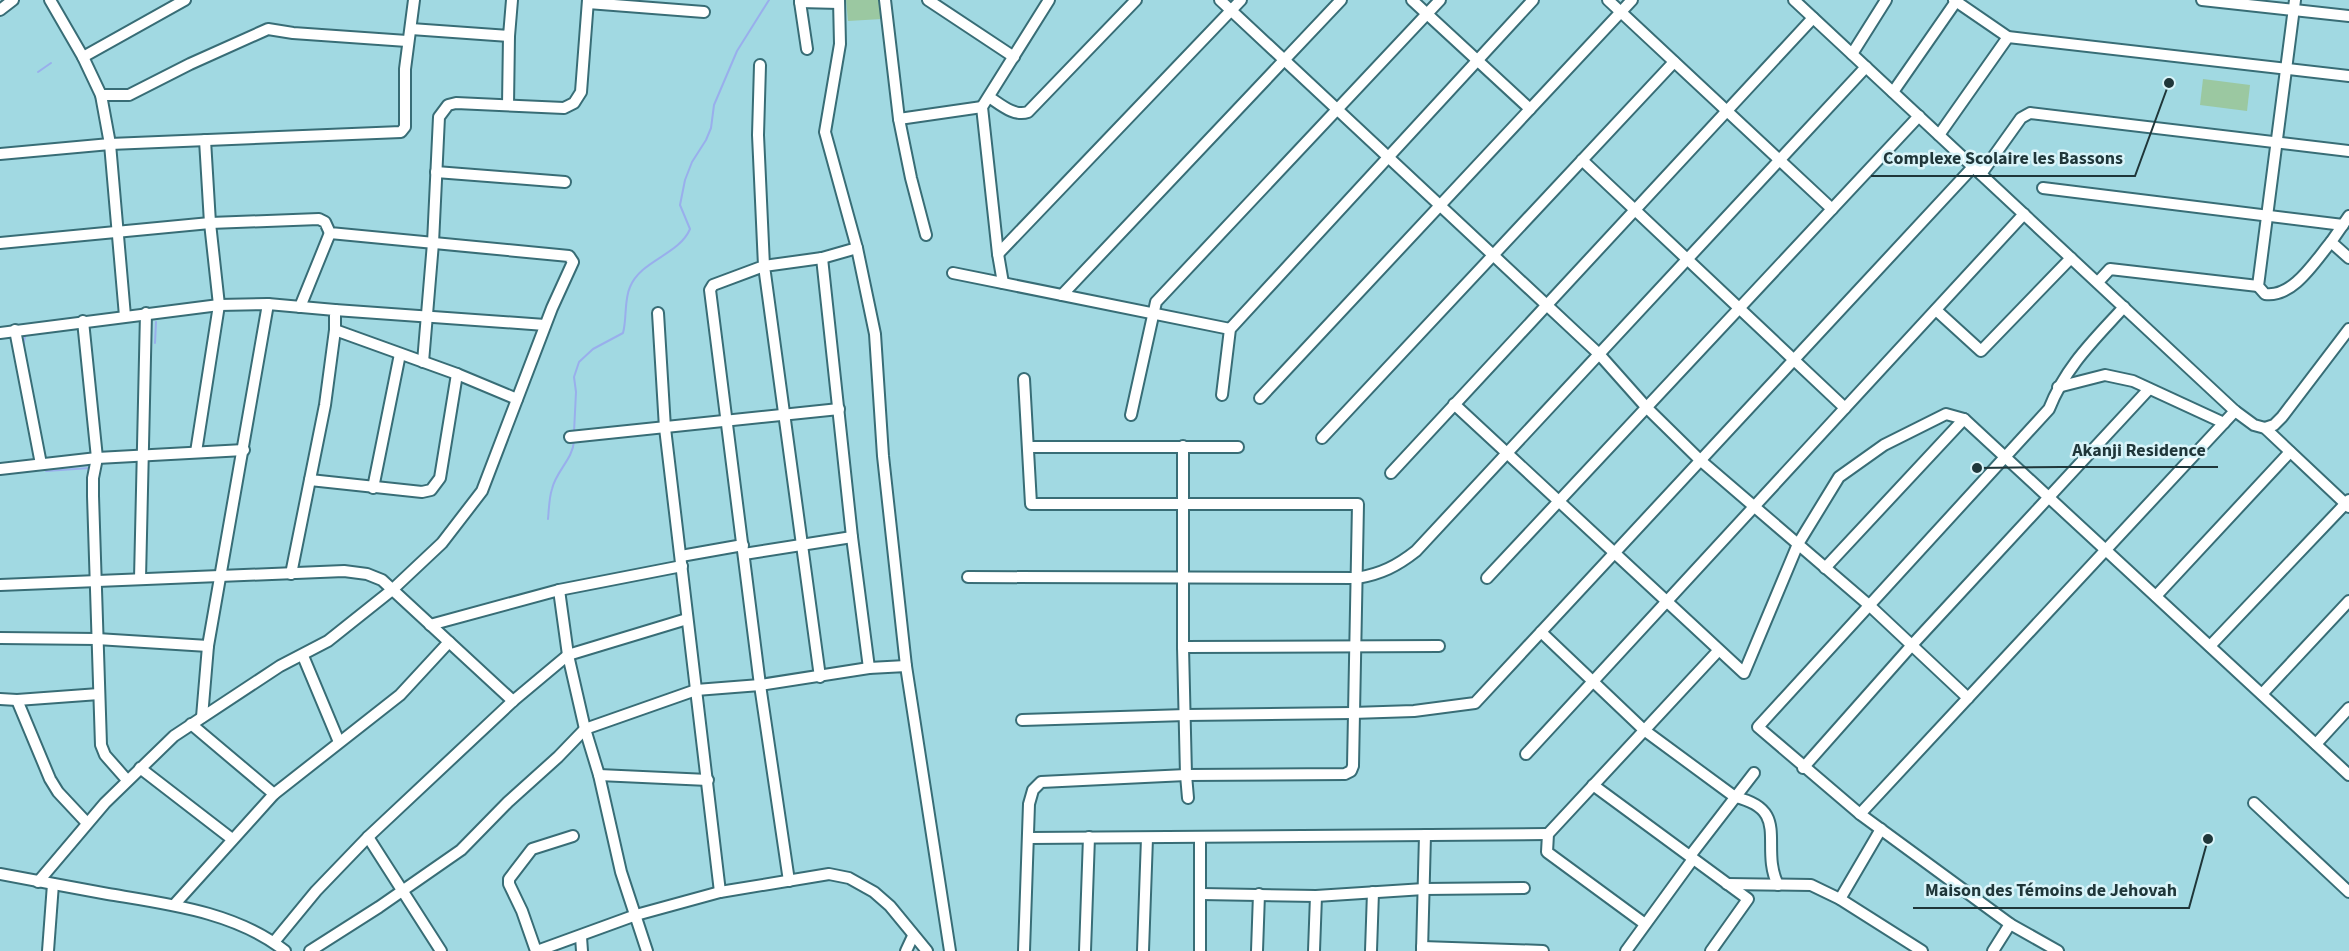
<svg xmlns="http://www.w3.org/2000/svg" width="2349" height="951" font-family="'Source Sans 3',sans-serif">
  <style>
    .pitch { fill: #9bc8a1 }
    .lines { fill: none; stroke-linecap: round; stroke-linejoin: round }
    .stream { stroke: #99afec; stroke-width: 2 }
    .minor-casing { stroke: #386d76; stroke-width: 14 }
    .minor { stroke: #fff; stroke-width: 10 }
    .leader { fill: none; stroke: #1f3639; stroke-width: 2 }
    .callout-dot { fill: #1f3639; stroke: #d9f4f9; stroke-width: 2 }
    .callout-label { font-size: 18px; text-anchor: middle; font-weight: bold; fill: #1f3639; stroke: #d9f4f9; stroke-width: 5; stroke-linejoin: round; paint-order: stroke }
  </style>
  <rect width="100%" height="100%" fill="#a1d9e2"/>
  <g class="pitch">
    <path d="M846,0H881L882,19L848,21Z"/>
    <path d="M2203,79L2250,85L2247,111L2200,105Z"/>
  </g>
  <g class="lines">
    <g class="stream">
      <path d="M38,72L51,63"/>
      <path d="M155,343L156,322"/>
      <path d="M23,345L25,337"/>
      <path d="M574,432L576,392L574,377L579,362L593,349L623,333C627,318 624,300 630,287C641,260 679,255 690,229L680,205L685,180L692,162L706,140L711,128L714,105L737,51L769,0"/>
      <path d="M46,471L90,468"/>
      <path d="M548,519C549,509 549,498 552,489C556,471 573,459 574,441"/>
    </g>
    <defs>
      <g id="minor">
        <path d="M50,0L83,57L101,95L110,144L125,316"/>
        <path d="M800,0V2L839,3"/>
        <path d="M885,0L899,119L911,178L926,235"/>
        <path d="M928,0L1014,57"/>
        <path d="M1220,0L1599,354L1647,408L1700,460L1870,606L1968,698"/>
        <path d="M1412,0L1530,109"/>
        <path d="M1608,0L1832,209"/>
        <path d="M1794,0L2235,411L2254,425L2265,428L2349,507"/>
        <path d="M1954,0L2008,37L2349,76"/>
        <path d="M2202,0L2349,16"/>
        <path d="M2295,0L2258,286L2265,294C2293,298 2315,261 2331,242"/>
        <path d="M800,2L807,49"/>
        <path d="M588,3L704,12"/>
        <path d="M0,10L13,0"/>
        <path d="M411,29L509,36L512,0"/>
        <path d="M1852,54L1886,0"/>
        <path d="M83,57L185,0"/>
        <path d="M760,65L758,135L764,266L713,285L710,290L760,685L789,881"/>
        <path d="M1893,92L1957,0"/>
        <path d="M101,95H129L190,64L268,29L293,33L407,41"/>
        <path d="M989,97C1000,104 1014,117 1028,112L1136,0"/>
        <path d="M508,105L509,36"/>
        <path d="M899,119L982,107"/>
        <path d="M1939,135L2008,37"/>
        <path d="M0,154L110,144L401,132L405,127V69L414,0"/>
        <path d="M1582,160L1845,408"/>
        <path d="M436,172L565,182"/>
        <path d="M1981,174L2021,118L2030,113L2349,151"/>
        <path d="M2043,188L2343,225"/>
        <path d="M2349,216L2331,242L2349,258"/>
        <path d="M0,243L210,223L319,219L325,222L330,233L569,256L573,262L552,308L482,491L442,543L392,590L328,641L280,666L174,736L105,803L38,882"/>
        <path d="M857,248L875,334L883,456L906,666"/>
        <path d="M998,254L1241,0"/>
        <path d="M822,258L852,537L869,668"/>
        <path d="M953,273L1230,329"/>
        <path d="M2098,282L2110,269L2258,286"/>
        <path d="M1003,283L998,254L982,107L1049,0"/>
        <path d="M1062,295L1341,0"/>
        <path d="M300,307L330,233"/>
        <path d="M335,310L545,325"/>
        <path d="M1936,310L1981,351L2071,258"/>
        <path d="M658,313L665,428L720,892"/>
        <path d="M83,321L97,458L93,478V496L101,745L105,755L127,780"/>
        <path d="M15,330L41,464"/>
        <path d="M0,333L219,305L268,304L335,310V330L457,374L517,399"/>
        <path d="M423,362L433,243L439,117L448,105L456,103L564,108L574,103L581,92L588,0"/>
        <path d="M2058,387L2105,375L2133,381L2224,423"/>
        <path d="M1222,395L1230,329L1533,0"/>
        <path d="M1260,398L1632,0"/>
        <path d="M1454,404L1744,673L1798,544L1839,477L1884,445L1946,414L1964,419L2349,775"/>
        <path d="M1131,415L1156,302L1440,0"/>
        <path d="M2265,428L2274,425L2282,417L2349,329"/>
        <path d="M570,437L839,409"/>
        <path d="M1322,438L1674,62"/>
        <path d="M1183,446V647L1186,775L1188,798"/>
        <path d="M1028,447H1238"/>
        <path d="M196,452L219,305L210,223L205,140"/>
        <path d="M0,469L97,458L244,450"/>
        <path d="M1391,473L1813,18"/>
        <path d="M310,480L422,492L431,490L440,478L457,374"/>
        <path d="M373,488L400,354"/>
        <path d="M744,554L852,537"/>
        <path d="M681,556L743,545"/>
        <path d="M1825,568L1964,419"/>
        <path d="M291,574L325,405L335,330"/>
        <path d="M968,577L1357,578C1381,574 1397,566 1416,551L1866,67"/>
        <path d="M1487,578L1919,116"/>
        <path d="M140,579L146,313"/>
        <path d="M0,585L344,571L367,574L382,580L513,701"/>
        <path d="M559,590L568,655L585,729L599,775L621,872L647,951"/>
        <path d="M2156,596L2290,452"/>
        <path d="M430,625L559,590L682,566"/>
        <path d="M1541,632L1644,730L1735,797C1792,810 1759,846 1778,885"/>
        <path d="M0,638L97,639L208,646L268,304"/>
        <path d="M2210,646L2349,500"/>
        <path d="M1183,647L1439,646"/>
        <path d="M303,656L339,742"/>
        <path d="M820,677L764,266L822,258L857,248L825,132L840,44L839,0"/>
        <path d="M2262,694L2349,601"/>
        <path d="M0,699L17,700L99,694"/>
        <path d="M17,700L50,779L58,792L87,823"/>
        <path d="M202,717L208,646"/>
        <path d="M1022,720L1186,715L1352,713L1414,711L1475,703L1973,167"/>
        <path d="M191,724L274,794"/>
        <path d="M2316,744L2349,708"/>
        <path d="M1526,754L2024,214"/>
        <path d="M140,768L232,839"/>
        <path d="M1803,768L1912,645L2149,389"/>
        <path d="M599,775L708,780"/>
        <path d="M1593,785L1748,899L1711,951"/>
        <path d="M2254,803L2349,892"/>
        <path d="M1860,814L2235,411"/>
        <path d="M368,837L441,951"/>
        <path d="M1029,838L1548,834"/>
        <path d="M1690,856L1754,773"/>
        <path d="M0,874C36,881 72,887 108,894C168,904 236,912 285,951"/>
        <path d="M1727,884L1811,885L1840,899L1922,951"/>
        <path d="M1201,894L1316,896L1424,889L1524,888"/>
        <path d="M1840,899L1881,829"/>
        <path d="M174,905L274,794L400,695L449,642"/>
        <path d="M1645,924L1547,852L1548,834L1718,651"/>
        <path d="M581,937L582,951"/>
        <path d="M274,942L316,891L368,837L513,701L568,655L687,619"/>
        <path d="M1422,947L1543,951"/>
        <path d="M48,951L53,884"/>
        <path d="M310,951L379,907L461,850L508,802L558,757L585,729L696,690L760,685L869,668L906,666L950,951"/>
        <path d="M536,951L522,911L509,884V879L532,849L573,836"/>
        <path d="M537,951L636,915L720,892L829,874L849,878L874,892L890,906L927,951"/>
        <path d="M906,951L913,936"/>
        <path d="M1024,951L1029,804L1033,790L1041,782L1186,775L1345,774L1351,771L1353,766L1358,504H1031L1024,379"/>
        <path d="M1085,951L1089,837"/>
        <path d="M1143,951L1147,838"/>
        <path d="M1200,951V837"/>
        <path d="M1257,951L1259,894"/>
        <path d="M1314,951L1316,896"/>
        <path d="M1371,951L1373,892"/>
        <path d="M1422,951L1425,835"/>
        <path d="M1626,951L1693,859"/>
        <path d="M1993,951L2010,924"/>
        <path d="M2058,951L2010,924L1860,814L1758,727L2049,409C2066,366 2094,340 2124,307"/>
      </g>
    </defs>
    <use href="#minor" class="minor-casing"/>
    <use href="#minor" class="minor"/>
  </g>
  <path class="leader" d="M2169 83L2135 176H1871M1977 468L2061 467H2218M2208 839L2189 908H1913"/>
  <g class="callout-dot">
    <circle cx="2169" cy="83" r="6"/>
    <circle cx="1977" cy="468" r="6"/>
    <circle cx="2208" cy="839" r="6"/>
  </g>
  <g class="callout-label">
    <text x="2003" y="164">Complexe Scolaire les Bassons</text>
    <text x="2139" y="456">Akanji Residence</text>
    <text x="2051" y="896">Maison des Témoins de Jehovah</text>
  </g>
</svg>
